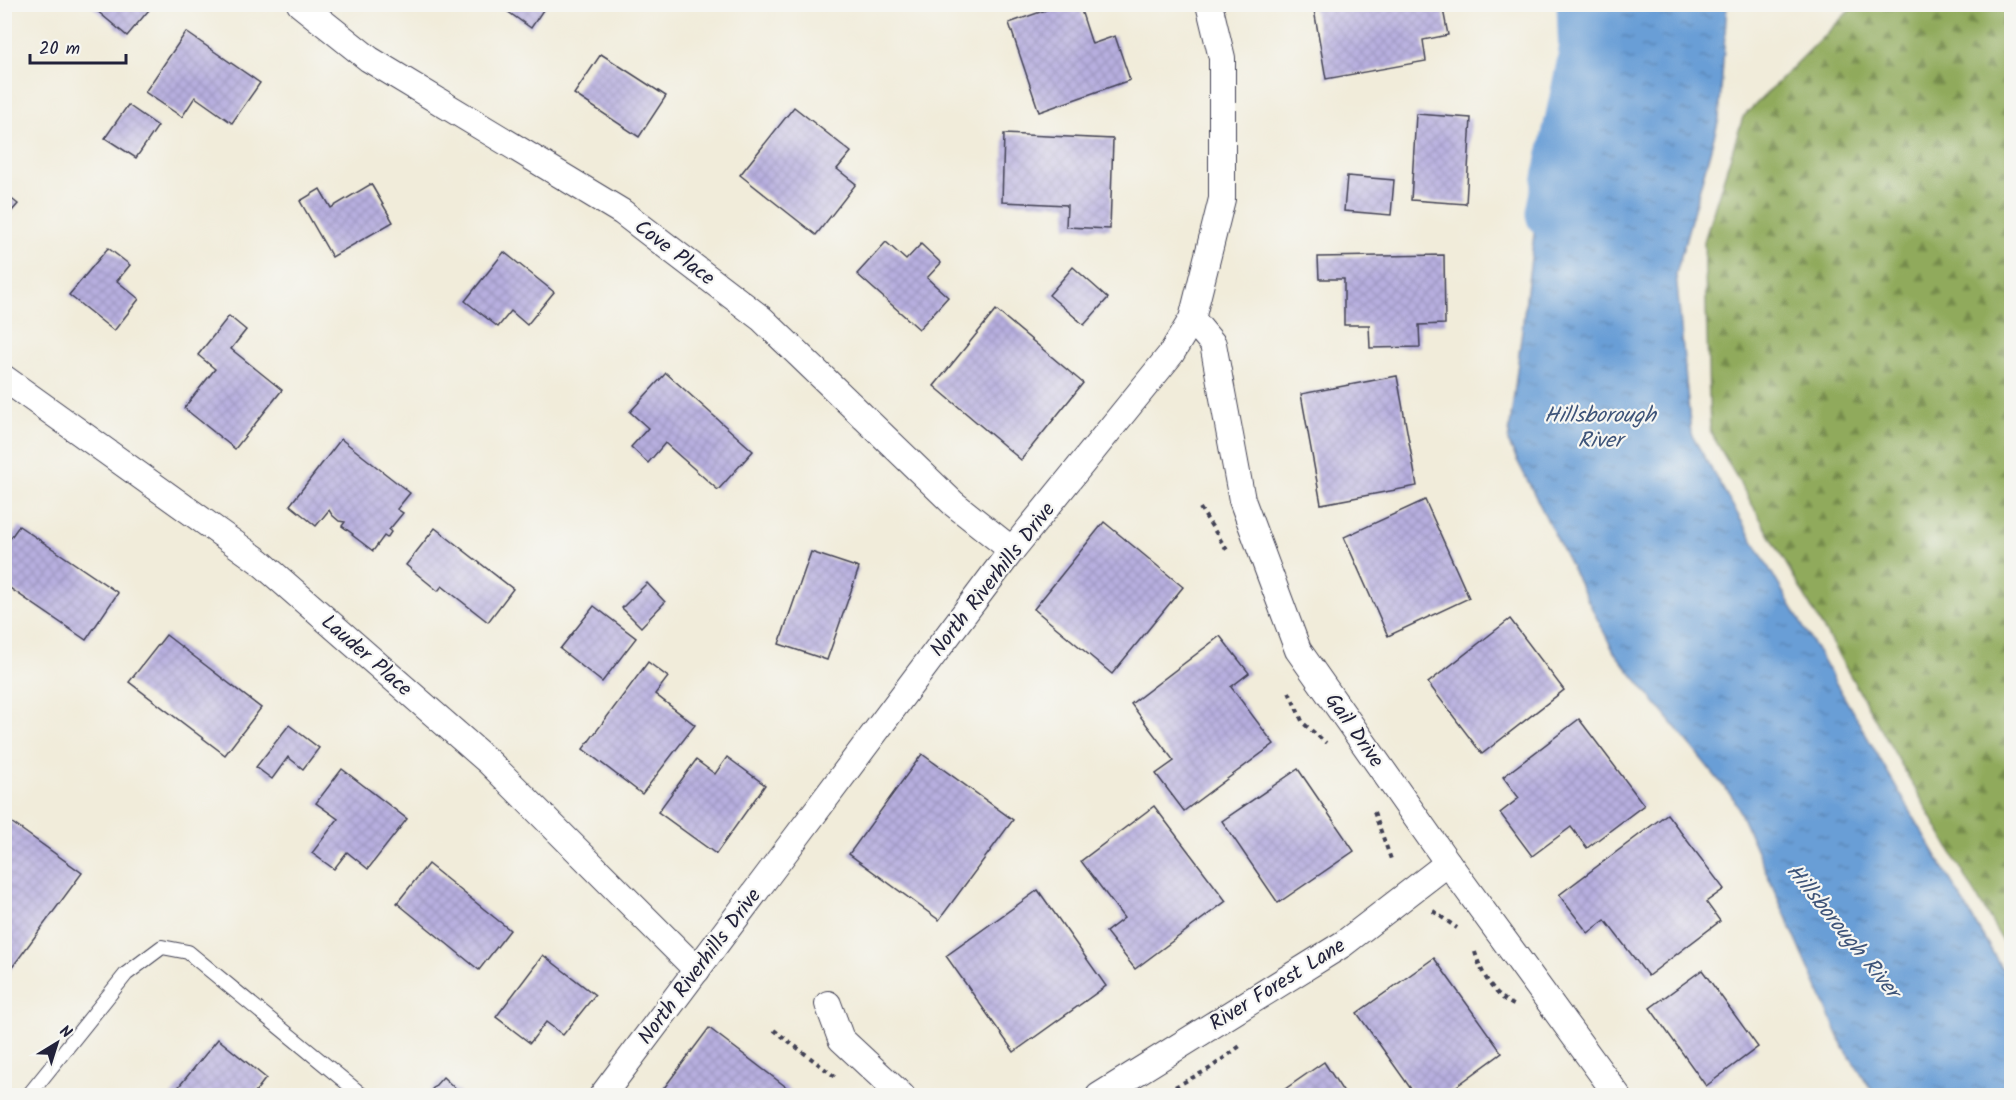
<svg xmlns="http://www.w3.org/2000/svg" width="2016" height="1100" font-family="Kalam,sans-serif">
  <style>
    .forest { fill: url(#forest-firs); stroke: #59664b; stroke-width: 1.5 }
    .water { fill: url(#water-ripples); stroke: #466088; stroke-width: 1.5 }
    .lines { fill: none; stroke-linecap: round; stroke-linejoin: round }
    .river { stroke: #699ed6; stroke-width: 57 }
    .building { fill: url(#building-cross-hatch) }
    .service-casing { stroke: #414053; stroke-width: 16 }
    .minor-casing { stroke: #414053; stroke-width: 28 }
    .path { stroke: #414053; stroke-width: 4; stroke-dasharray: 4.5 4.5; stroke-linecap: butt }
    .service { stroke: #fff; stroke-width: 14 }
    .minor { stroke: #fff; stroke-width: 26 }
    .labels { text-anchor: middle; stroke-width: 4.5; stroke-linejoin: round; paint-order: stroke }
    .street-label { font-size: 21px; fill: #22223b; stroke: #f6f6f2 }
    .water-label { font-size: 22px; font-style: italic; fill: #3e5479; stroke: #f6f6f2 }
  </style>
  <defs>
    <pattern id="forest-firs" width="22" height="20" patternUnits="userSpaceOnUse" patternTransform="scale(1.5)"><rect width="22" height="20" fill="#90aa5b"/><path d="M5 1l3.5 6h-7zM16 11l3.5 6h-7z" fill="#758a4c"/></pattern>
    <pattern id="water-ripples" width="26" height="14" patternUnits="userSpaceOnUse" patternTransform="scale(1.5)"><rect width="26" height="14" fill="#699ed6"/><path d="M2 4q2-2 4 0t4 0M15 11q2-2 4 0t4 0" fill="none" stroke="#5680af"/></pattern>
    <pattern id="building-cross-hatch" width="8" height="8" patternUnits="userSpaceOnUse" patternTransform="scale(1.5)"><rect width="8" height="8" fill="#b7afdf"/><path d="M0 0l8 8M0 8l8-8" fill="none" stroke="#9d96c0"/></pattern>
  </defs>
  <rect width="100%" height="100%" fill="#f6f6f2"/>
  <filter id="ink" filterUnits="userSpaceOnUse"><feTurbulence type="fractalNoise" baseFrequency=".0167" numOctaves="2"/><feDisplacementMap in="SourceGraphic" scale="12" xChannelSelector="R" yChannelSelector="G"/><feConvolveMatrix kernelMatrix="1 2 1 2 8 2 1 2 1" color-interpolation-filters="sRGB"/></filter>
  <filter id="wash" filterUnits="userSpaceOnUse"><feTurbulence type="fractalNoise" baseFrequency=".008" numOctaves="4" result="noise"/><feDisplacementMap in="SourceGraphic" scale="24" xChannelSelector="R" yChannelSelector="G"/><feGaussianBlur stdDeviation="1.35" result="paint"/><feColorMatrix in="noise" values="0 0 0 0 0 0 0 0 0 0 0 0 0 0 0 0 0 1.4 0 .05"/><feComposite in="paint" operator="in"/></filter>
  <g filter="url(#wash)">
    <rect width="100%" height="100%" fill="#f1ecda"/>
    <path class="forest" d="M1855,5H2011V956L1710,431L1704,241L1743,117Z"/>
    <path class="water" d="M1577,5H1727L1719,119L1676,274L1691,434L2001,967L2011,980V1095H1875L1844,1048L1734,799L1614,652L1508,442L1540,186L1606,76Z"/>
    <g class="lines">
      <path class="river" d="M1554,213L1587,55L1585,4"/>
    </g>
    <g id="blocks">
      <g class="building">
        <path d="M89,4H154L127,36Z"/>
        <path d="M497,4H547L531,28Z"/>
        <path d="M1063,4H1079L1092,44L1115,36L1130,80L1039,112L1009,23Z"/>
        <path d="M1313,4H1442L1448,35L1423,40L1426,61L1326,79Z"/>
        <path d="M186,32L260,83L232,123L195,97L182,117L145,92Z"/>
        <path d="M601,54L666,96L639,137L574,94Z"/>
        <path d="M128,105L158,126L136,158L105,138Z"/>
        <path d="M794,107L851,152L837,169L856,184L816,235L740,175Z"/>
        <path d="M1416,114L1471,118L1466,204L1411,200Z"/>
        <path d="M1004,134L1113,139L1110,229L1066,227L1067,205L1002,202Z"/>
        <path d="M1347,176L1394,180L1391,215L1344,211Z"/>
        <path d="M371,184L393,222L332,257L300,201L320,189L331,208Z"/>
        <path d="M4,193L18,204L4,220Z"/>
        <path d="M886,242L906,260L921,244L941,263L927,278L948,297L919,329L857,274Z"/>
        <path d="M108,248L130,265L117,281L139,299L114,331L69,295Z"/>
        <path d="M504,252L554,292L527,325L511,311L498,327L465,301Z"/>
        <path d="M1444,255L1445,324L1419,325L1420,347L1370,348L1369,325H1344V279H1319L1318,257Z"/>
        <path d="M1073,267L1108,298L1084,325L1049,295Z"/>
        <path d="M996,310L1083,383L1021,460L934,386Z"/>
        <path d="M229,316L246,330L231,349L282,390L235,449L184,408L215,369L198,355Z"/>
        <path d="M666,373L753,451L718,490L665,443L648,463L631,447L648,428L630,412Z"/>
        <path d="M1397,376L1417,486L1321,504L1301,394Z"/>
        <path d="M341,439L410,493L397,509L403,513L389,530L391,532L387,538L384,536L373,551L352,535L353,534L342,526L345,522L339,521L332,515L329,510L316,526L290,505Z"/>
        <path d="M1425,500L1469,598L1388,636L1344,537Z"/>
        <path d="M1104,522L1183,587L1112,674L1034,609Z"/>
        <path d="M19,526L118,593L86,640L4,584V547Z"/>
        <path d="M435,528L513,589L488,622L442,586L438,591L406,565Z"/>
        <path d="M811,552L859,568L827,660L779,644Z"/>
        <path d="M647,583L665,602L641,627L622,608Z"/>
        <path d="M594,606L636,638L602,682L560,649Z"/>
        <path d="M1510,619L1564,690L1482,754L1428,683Z"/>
        <path d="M166,635L261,708L225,755L129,682Z"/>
        <path d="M1220,636L1249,673L1231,687L1274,744L1184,811L1156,774L1174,761L1131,704Z"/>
        <path d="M648,662L668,677L655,694L695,725L642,794L583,749Z"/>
        <path d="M1579,719L1644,805L1587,848L1571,827L1532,856L1500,813L1519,798L1503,777Z"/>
        <path d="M289,725L319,748L303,769L288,757L272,779L256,767Z"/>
        <path d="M922,754L1013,820L939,920L849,854Z"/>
        <path d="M727,757L765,785L716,854L658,812L696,760L715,774Z"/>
        <path d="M342,769L407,819L368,869L347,852L334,869L312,853L338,819L316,803Z"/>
        <path d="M1298,769L1354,851L1278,903L1222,821Z"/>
        <path d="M1154,806L1226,901L1135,969L1106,932L1124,918L1081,861Z"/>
        <path d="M1667,814L1724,889L1706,902L1720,921L1648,976L1605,920L1588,933L1559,895Z"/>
        <path d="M4,817L82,873L8,973L4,971Z"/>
        <path d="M428,864L510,930L479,970L397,903Z"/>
        <path d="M1038,890L1106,986L1014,1052L946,956Z"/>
        <path d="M543,955L595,995L563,1035L546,1022L530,1043L496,1017Z"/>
        <path d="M1434,958L1502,1053L1443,1096H1416L1357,1013Z"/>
        <path d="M1702,970L1758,1047L1706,1086L1650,1008Z"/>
        <path d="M709,1028L798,1096H658Z"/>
        <path d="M218,1039L266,1078L252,1096H171Z"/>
        <path d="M1324,1062L1346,1096H1275Z"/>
        <path d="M443,1077L463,1096H426Z"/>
      </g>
    </g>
  </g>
  <g filter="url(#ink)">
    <use href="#blocks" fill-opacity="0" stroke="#414053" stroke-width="1.5"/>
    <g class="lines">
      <defs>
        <path id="service" d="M28,1096L126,974L162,947L188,952L363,1096"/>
        <g id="minor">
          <path d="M300,4L369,59L622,212L762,319L954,504L1012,550"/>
          <path d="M1192,319L1213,344L1242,500L1298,650L1448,863L1618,1096"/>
          <path d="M4,378L259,561L490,763L697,970"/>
          <path d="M828,1004L841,1039L902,1096"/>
          <path d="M602,1096L1012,550L1171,354L1192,319L1222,199V58L1209,4"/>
          <path d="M1099,1096L1343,944L1448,863"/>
        </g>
      </defs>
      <use href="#service" class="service-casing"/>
      <use href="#minor" class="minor-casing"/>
      <g class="path">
        <path d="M1200,508L1227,550"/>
        <path d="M1289,692L1303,723L1326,743"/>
        <path d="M1374,812L1392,862"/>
        <path d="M1433,911L1457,928"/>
        <path d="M1475,952C1481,973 1494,997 1516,1006"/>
        <path d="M774,1030L838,1079"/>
        <path d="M1167,1091L1209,1069L1240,1046"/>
      </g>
      <use href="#service" class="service"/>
      <use href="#minor" class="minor"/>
    </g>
  </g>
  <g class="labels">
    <g class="street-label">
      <text transform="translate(675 252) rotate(37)" y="7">Cove Place</text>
      <text transform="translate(992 579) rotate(-52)" y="7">North Riverhills Drive</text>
      <text transform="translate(367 655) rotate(41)" y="7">Lauder Place</text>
      <text transform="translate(1355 730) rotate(55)" y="7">Gail Drive</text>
      <text transform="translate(699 966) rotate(-53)" y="7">North Riverhills Drive</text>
      <text transform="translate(1277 984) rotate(-32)" y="7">River Forest Lane</text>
    </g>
    <g class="water-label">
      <text x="1600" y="422">Hillsborough<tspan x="1600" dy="25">River</tspan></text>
      <text transform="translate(1844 930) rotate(51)" y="8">Hillsborough River</text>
    </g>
  </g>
  <rect width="2016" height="1100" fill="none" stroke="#f6f6f2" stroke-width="24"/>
  <g transform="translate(57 1043) rotate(38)" stroke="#f6f6f2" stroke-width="4.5" paint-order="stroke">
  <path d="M0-4.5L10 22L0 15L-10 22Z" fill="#22223b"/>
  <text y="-9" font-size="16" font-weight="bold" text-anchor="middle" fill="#22223b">N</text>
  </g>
  <path d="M30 54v9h96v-9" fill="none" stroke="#22223b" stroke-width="3"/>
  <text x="39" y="54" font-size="18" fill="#22223b" stroke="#f6f6f2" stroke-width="4.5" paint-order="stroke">20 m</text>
</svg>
